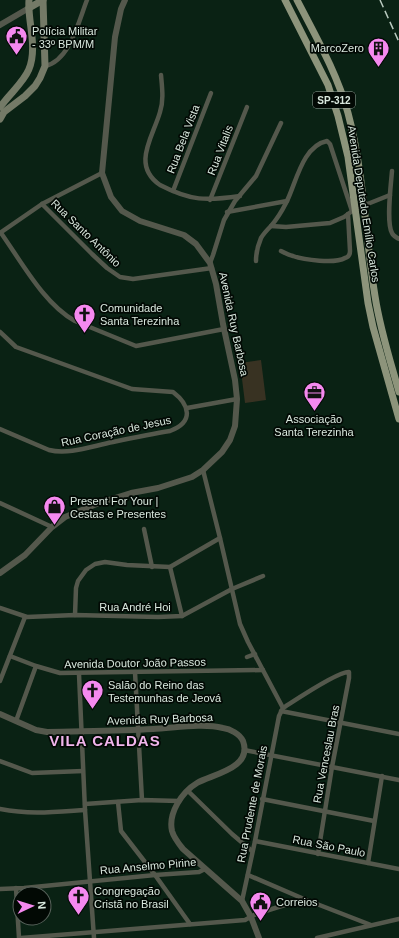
<svg xmlns="http://www.w3.org/2000/svg" width="399" height="938" font-family="Arial,sans-serif">
  <style>
    .green { fill: #383222 }
    .lines { fill: none; stroke-linecap: round; stroke-linejoin: round }
    .minor { stroke: #54584c; stroke-width: 4.5 }
    .tertiary { stroke: #54584c; stroke-width: 6 }
    .secondary { stroke: #747a67; stroke-width: 7 }
    .primary { stroke: #8d947b; stroke-width: 7 }
    .rail { stroke: #b9cabf; stroke-width: 1.5; stroke-dasharray: 8 4; stroke-linecap: butt }
    .labels { text-anchor: middle; stroke-width: 3.5; stroke-linejoin: round; paint-order: stroke }
    .shield { fill: #020904; stroke: #98a59d; stroke-width: 1 }
    .shield-label { font-size: 10px; font-weight: bold; fill: #d9e8de }
    .poi-label { font-size: 11px; fill: #d9e8de; stroke: #020904; text-anchor: start }
    .street-label { font-size: 11px; fill: #d9e8de; stroke: #020904 }
    .district-label { font-size: 15px; font-weight: bold; letter-spacing: 1px; fill: #f1b5ec; stroke: #020904 }
  </style>
  <rect width="100%" height="100%" fill="#0a2214"/>
  <path class="green" d="M261,360L266,400L245,403L240,363Z"/>
  <g class="lines">
    <g class="minor">
      <path d="M45,66C70,61 79,20 87,0"/>
      <path d="M161,75C162,87 164,100 160,112C153,137 131,165 160,185C191,201 206,201 240,196"/>
      <path d="M392,171C391,184 386,223 392,233C393,236 396,237 399,239"/>
      <path d="M173,191L211,93"/>
      <path d="M210,200L247,107"/>
      <path d="M42,204L92,254L107,268L120,277L133,279L212,268"/>
      <path d="M227,212L287,201"/>
      <path d="M271,226L286,227L330,223L344,217L355,209L390,195"/>
      <path d="M0,233L42,204L102,173"/>
      <path d="M1,233C21,261 44,304 75,321L136,346L224,329"/>
      <path d="M281,251C285,253 289,255 293,256C304,260 335,264 345,258C349,257 350,254 350,251L348,214"/>
      <path d="M256,261C256,253 258,245 261,238C264,233 268,229 271,226C277,219 282,211 286,203C296,184 302,146 327,141L330,144L352,211"/>
      <path d="M210,263L213,255L224,220L235,201L256,176L281,123"/>
      <path d="M0,332L16,347L132,389L173,392C190,405 194,422 170,431C151,434 132,438 113,442C92,446 69,455 49,450L0,429"/>
      <path d="M187,408L237,399"/>
      <path d="M203,470L220,538L240,624L248,642L283,708"/>
      <path d="M0,503L52,527"/>
      <path d="M144,529L152,567"/>
      <path d="M170,567L182,616"/>
      <path d="M0,608L27,617L75,615L158,617L182,616L232,589L263,576"/>
      <path d="M75,615L76,588L78,581L86,570L95,564L105,562L127,565L170,567L220,538"/>
      <path d="M10,656L36,666L60,673L263,670"/>
      <path d="M247,657L255,654"/>
      <path d="M135,672L142,800"/>
      <path d="M79,674L85,810L94,938"/>
      <path d="M0,681L25,617"/>
      <path d="M281,711L399,734"/>
      <path d="M16,721L36,666"/>
      <path d="M244,750L399,780"/>
      <path d="M0,761L32,773L83,771"/>
      <path d="M188,791L232,834L252,851"/>
      <path d="M262,799L374,821"/>
      <path d="M118,802L121,831L155,875L190,924"/>
      <path d="M85,804L142,800L179,801"/>
      <path d="M0,809C30,815 55,812 85,810"/>
      <path d="M255,841L399,869"/>
      <path d="M368,863L382,776"/>
      <path d="M248,875L304,899L371,925"/>
      <path d="M16,888L19,938"/>
      <path d="M0,889L24,888L155,875L199,872L205,869"/>
      <path d="M242,901L255,841L279,716L283,708C294,701 338,671 349,672V678L332,767L318,854"/>
      <path d="M21,938L245,920L256,914L304,899"/>
      <path d="M317,938L399,919"/>
    </g>
    <g class="tertiary">
      <path d="M0,25L29,8"/>
      <path d="M0,573L25,555L52,527L65,517L99,503L131,493L158,488L192,477L203,470L222,452L230,440L235,426L237,399L235,380L223,324L216,284L210,263L196,244L184,235L140,221L122,211L111,197L102,173L115,37L121,9L125,0"/>
      <path d="M0,714L36,730L47,732C83,731 118,731 153,729C175,728 202,723 223,728C230,729 240,734 243,741C253,768 213,774 197,783C182,792 168,813 172,831C174,838 179,844 183,849L242,901L251,917L259,938"/>
    </g>
    <g class="secondary">
      <path d="M29,8L43,0"/>
      <path d="M0,107C21,80 36,75 32,37C31,25 28,12 29,0"/>
      <path d="M0,119L4,112L25,96L35,86L40,78L45,66L43,0"/>
    </g>
    <g class="primary">
      <path d="M285,0L328,85L338,116L348,157L368,303L373,327L399,419"/>
      <path d="M297,0C316,37 337,73 348,113C364,173 365,235 375,296C380,329 390,360 399,392"/>
    </g>
    <path class="rail" d="M380,0L399,42"/>
  </g>
  <defs>
    <symbol id="civic-pin" viewBox="-11 -11 22 30"><path d="M0 17L-7.5 6A9.5 9.5 0 1 1 7.5 6Z" fill="#f589ef" stroke="#020904"/><path d="M-.6-6.5H3V-4.5H.6V-3L4-1V1h2V6H-6V1h2V-1L-.6-3ZM-1.2 2.5V6h2.4V2.5Z" fill="#111"/></symbol>
    <symbol id="building-pin" viewBox="-11 -11 22 30"><path d="M0 17L-7.5 6A9.5 9.5 0 1 1 7.5 6Z" fill="#f589ef" stroke="#020904"/><path d="M-4-6H4V6H1V3H-1V6H-4ZM-2.5-4.3h1.7v1.8h-1.7ZM.8-4.3h1.7v1.8H.8ZM-2.5-1h1.7V.8h-1.7ZM.8-1h1.7V.8H.8Z" fill="#111"/></symbol>
    <symbol id="church-pin" viewBox="-11 -11 22 30"><path d="M0 17L-7.5 6A9.5 9.5 0 1 1 7.5 6Z" fill="#f589ef" stroke="#020904"/><path d="M-1.2-6h2.4v3.5h3.3v2.4h-3.3V6h-2.4V-.1h-3.3v-2.4h3.3Z" fill="#111"/></symbol>
    <symbol id="office-pin" viewBox="-11 -11 22 30"><path d="M0 17L-7.5 6A9.5 9.5 0 1 1 7.5 6Z" fill="#f589ef" stroke="#020904"/><path d="M-6-3h4V-5.5h4V-3h4V5H-6ZM-1-4.5V-3h2v-1.5ZM-6 0V1H6V0Z" fill="#111"/></symbol>
    <symbol id="shop-pin" viewBox="-11 -11 22 30"><path d="M0 17L-7.5 6A9.5 9.5 0 1 1 7.5 6Z" fill="#f589ef" stroke="#020904"/><path d="M-5-2.5h2.3a2.7 3.5 0 0 1 5.4 0H5L5.5 6h-11ZM-1.5-2.5h3a1.5 2.3 0 0 0-3 0Z" fill="#111"/></symbol>
  </defs>
  <g fill-rule="evenodd">
    <use href="#civic-pin" x="4" y="24" width="25" height="34"/>
    <use href="#building-pin" x="366" y="36" width="25" height="34"/>
    <use href="#church-pin" x="72" y="302" width="25" height="34"/>
    <use href="#office-pin" x="302" y="380" width="25" height="34"/>
    <use href="#shop-pin" x="42" y="494" width="25" height="34"/>
    <use href="#church-pin" x="80" y="678" width="25" height="34"/>
    <use href="#church-pin" x="66" y="884" width="25" height="34"/>
    <use href="#civic-pin" x="248" y="890" width="25" height="34"/>
  </g>
  <g class="labels">
    <rect class="shield" x="313" y="92" width="42" height="16" rx="3"/>
    <g class="shield-label">
      <text x="334" y="104">SP-312</text>
    </g>
    <g class="poi-label">
      <text x="32" y="35">Polícia Militar<tspan x="32" dy="13">- 33º BPM/M</tspan></text>
      <text x="364" y="52" text-anchor="end">MarcoZero</text>
      <text x="100" y="312">Comunidade<tspan x="100" dy="13">Santa Terezinha</tspan></text>
      <text x="314" y="423" text-anchor="middle">Associação<tspan x="314" dy="13">Santa Terezinha</tspan></text>
      <text x="70" y="505">Present For Your |<tspan x="70" dy="13">Cestas e Presentes</tspan></text>
      <text x="108" y="689">Salão do Reino das<tspan x="108" dy="13">Testemunhas de Jeová</tspan></text>
      <text x="94" y="895">Congregação<tspan x="94" dy="13">Cristã no Brasil</tspan></text>
      <text x="276" y="906">Correios</text>
    </g>
    <g class="street-label">
      <text transform="translate(183 139) rotate(-69)" y="4">Rua Bela Vista</text>
      <text transform="translate(220 150) rotate(-69)" y="4">Rua Vitalis</text>
      <text transform="translate(364 204) rotate(81)" y="4">Avenida Deputado Emílio Carlos</text>
      <text transform="translate(86 233) rotate(44)" y="4">Rua Santo Antônio</text>
      <text transform="translate(234 324) rotate(78)" y="4">Avenida Ruy Barbosa</text>
      <text transform="translate(116 431) rotate(-12)" y="4">Rua Coração de Jesus</text>
      <text x="135" y="611">Rua André Hoi</text>
      <text transform="translate(135 663) rotate(-1)" y="4">Avenida Doutor João Passos</text>
      <text transform="translate(160 719) rotate(-2)" y="4">Avenida Ruy Barbosa</text>
      <text transform="translate(326 754) rotate(-79)" y="4">Rua Venceslau Bras</text>
      <text transform="translate(252 804) rotate(-79)" y="4">Rua Prudente de Morais</text>
      <text transform="translate(329 846) rotate(11)" y="4">Rua São Paulo</text>
      <text transform="translate(148 866) rotate(-5)" y="4">Rua Anselmo Pirine</text>
    </g>
    <g class="district-label">
      <text x="105" y="746">VILA CALDAS</text>
    </g>
  </g>
  <g transform="translate(32 906) rotate(86)"><circle r="19" fill="#020904" stroke="#58625b"/>
  <path d="M0-3L7 15L0 10L-7 15Z" fill="#f589ef"/>
  <text y="-6" font-size="11" font-weight="bold" text-anchor="middle" fill="#d9e8de">N</text>
  </g>
</svg>
